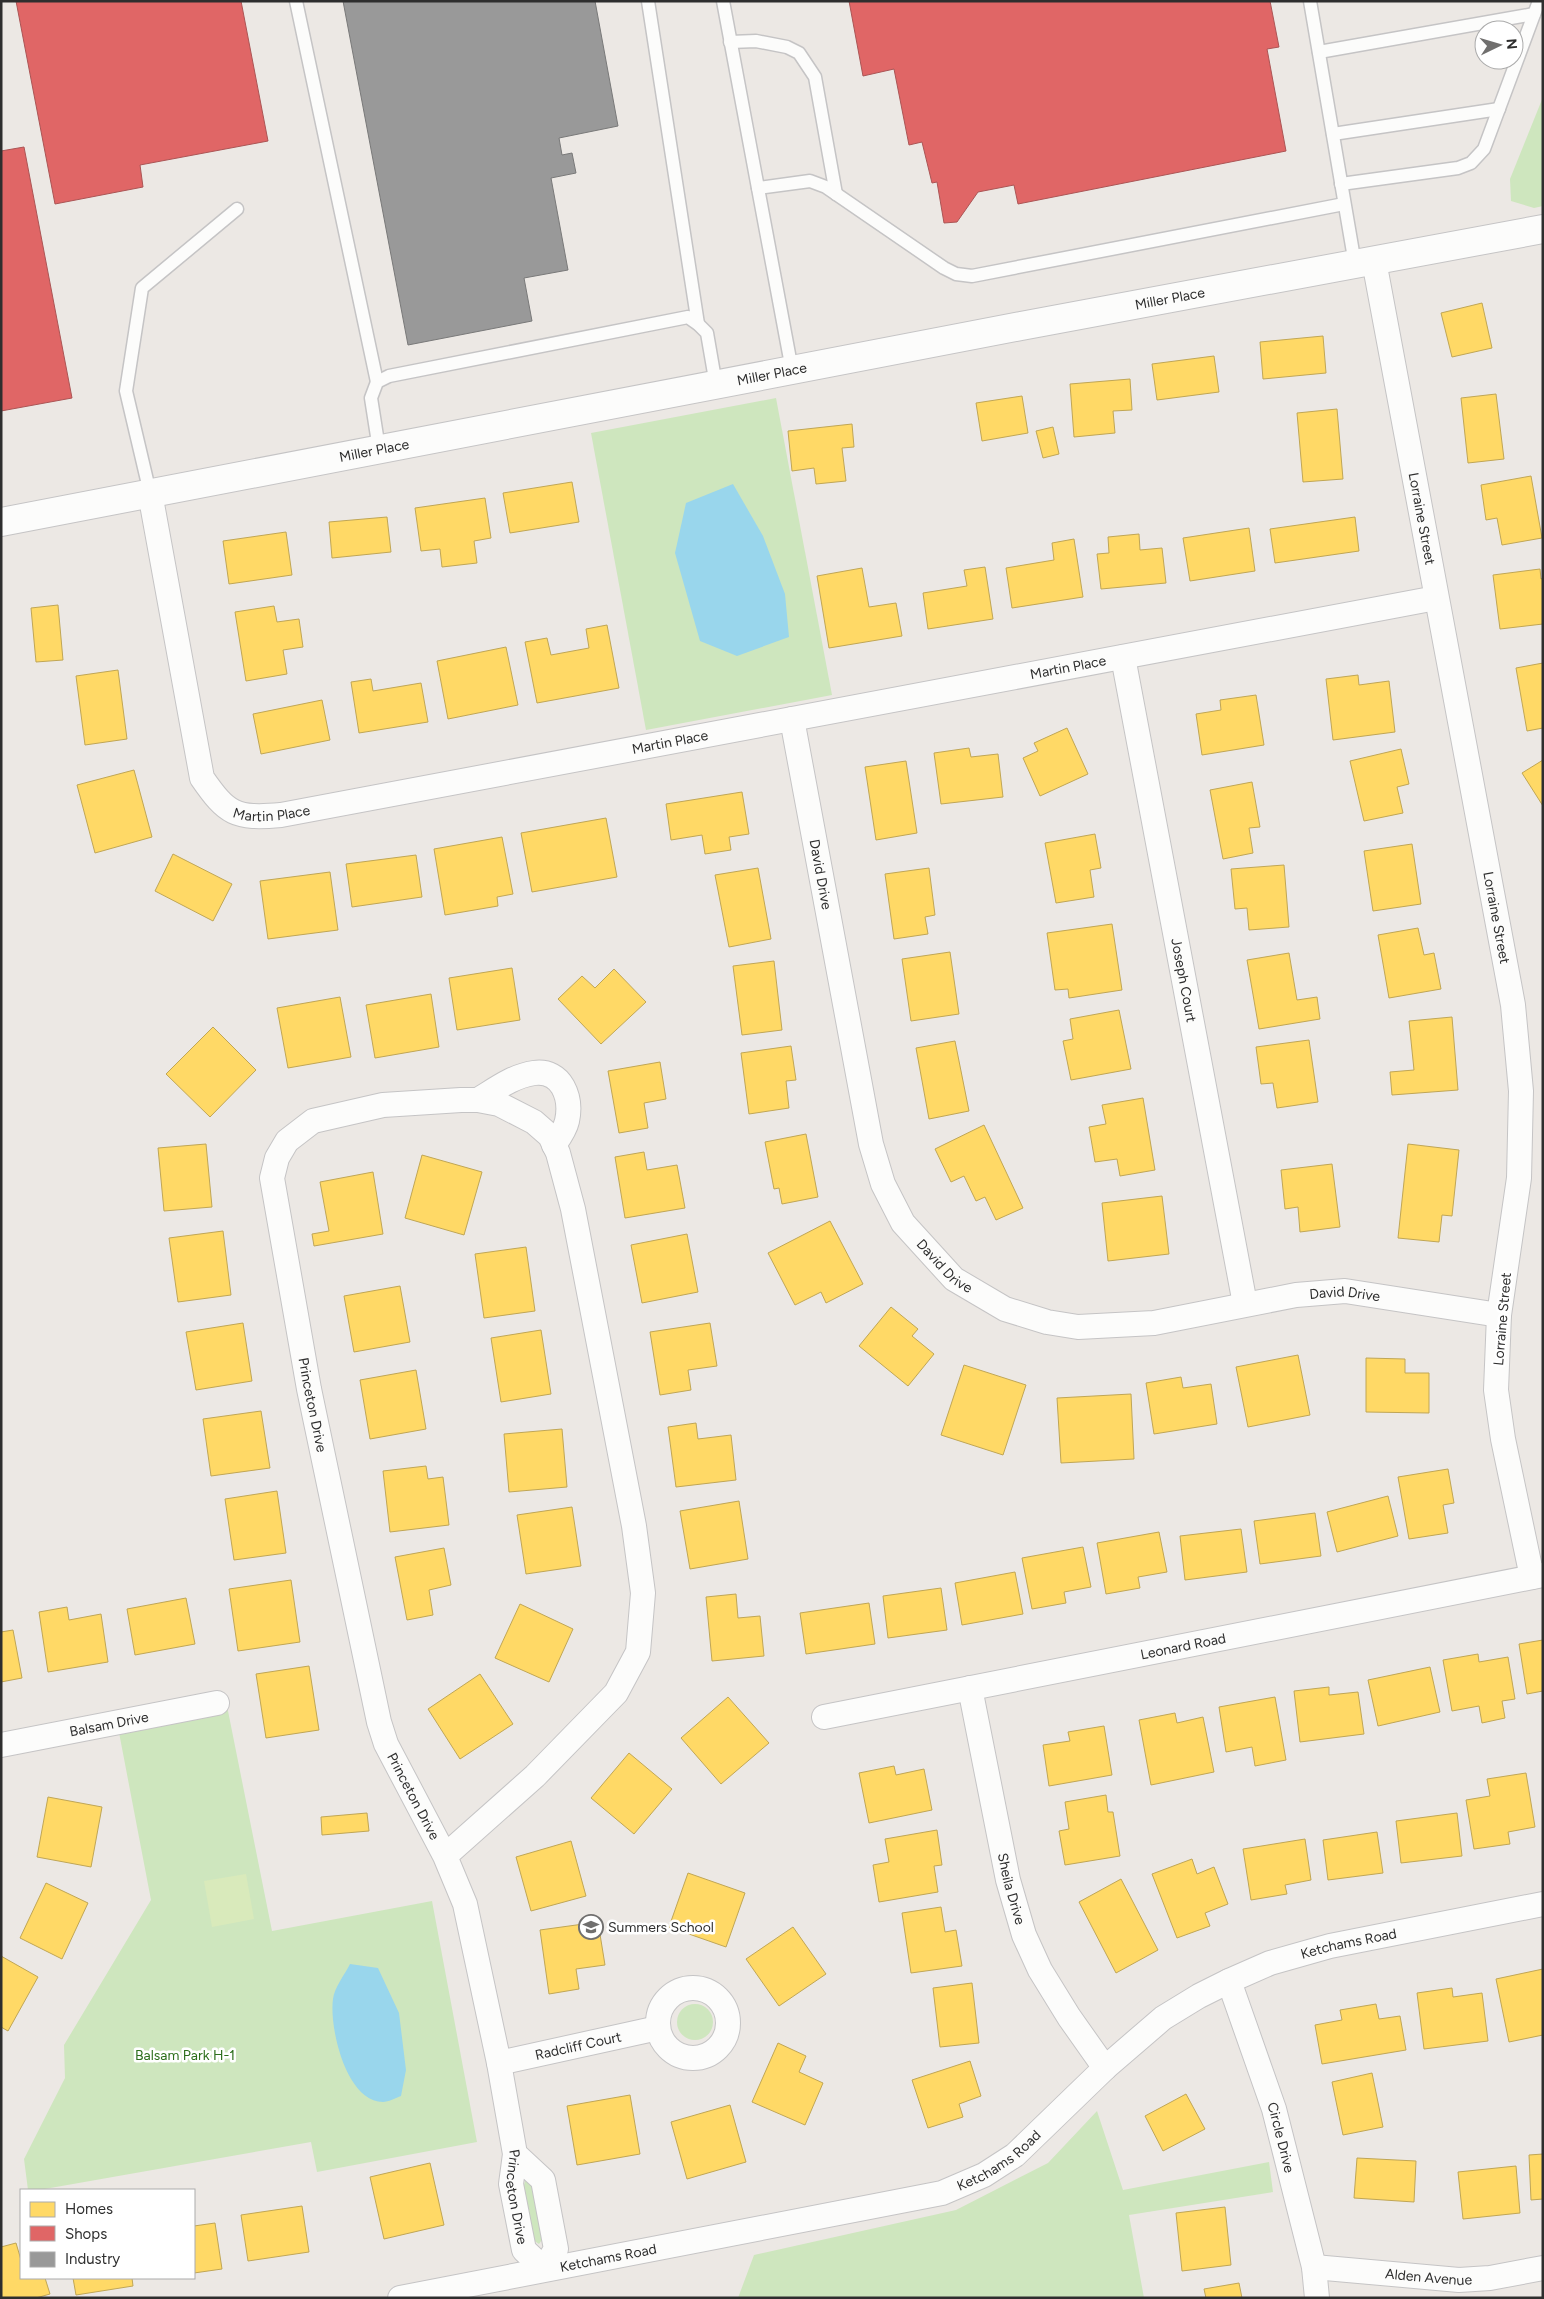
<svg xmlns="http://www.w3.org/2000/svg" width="1544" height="2299" font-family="Figtree,sans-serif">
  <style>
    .green { fill: #cee6be }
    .pitch { fill: #d9eabb }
    .water { fill: #99d6ec }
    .homes { fill: #ffd966; stroke: #c0a655 }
    .shops { fill: #e06666; stroke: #ab5555 }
    .industry { fill: #999; stroke: #797979 }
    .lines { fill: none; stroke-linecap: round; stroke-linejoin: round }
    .service-casing { stroke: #c5c4c5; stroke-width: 15 }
    .minor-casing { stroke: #c5c4c5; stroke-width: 26 }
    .tertiary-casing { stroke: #c5c4c5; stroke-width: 30 }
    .service { stroke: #fcfcfb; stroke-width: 12 }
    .minor { stroke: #fcfcfb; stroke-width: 24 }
    .tertiary { stroke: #fcfcfb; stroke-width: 28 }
    .labels { text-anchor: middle; stroke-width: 5; stroke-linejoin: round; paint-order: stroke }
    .street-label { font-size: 14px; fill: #2e2e2e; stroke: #fff }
    .poi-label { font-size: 14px; fill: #2e2e2e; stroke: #fff; text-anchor: start }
    .park-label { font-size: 14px; fill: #2c6e1b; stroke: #fff }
  </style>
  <rect width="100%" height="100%" fill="#ece8e4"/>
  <g class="green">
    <path d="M1543,97V206L1534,208L1511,201L1510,179Z"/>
    <path d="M776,398L832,695L646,730L591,433Z"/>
    <path d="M226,1701L272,1931L432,1901L477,2142L317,2172L311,2142L39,2190H28L24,2159L65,2078L64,2045L151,1900L117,1722Z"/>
    <circle cx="695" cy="2022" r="18"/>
    <path d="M1097,2111L1123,2190L1269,2162L1273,2192L1129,2215L1144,2298H738L754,2255L956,2210L1048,2163Z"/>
    <path d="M526,2178L538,2188L546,2234L539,2244L530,2238L522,2192Z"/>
  </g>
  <path class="pitch" d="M246,1874L254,1919L212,1927L204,1881Z"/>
  <g class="water">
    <path d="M733,484L763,536L785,594L789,637L737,656L700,641L675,553L686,503Z"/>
    <path d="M350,1964L378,1968L399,2013L406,2070L401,2096C396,2098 388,2102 383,2102C346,2102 329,2027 333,1999C334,1988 345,1974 350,1964Z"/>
  </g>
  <g class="homes">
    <path d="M1482,303L1492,348L1452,357L1441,313Z"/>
    <path d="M1323,336L1326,373L1263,379L1260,342Z"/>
    <path d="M1214,356L1219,392L1157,400L1152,364Z"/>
    <path d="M1130,379L1132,410L1113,411L1115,433L1074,437L1070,384Z"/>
    <path d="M1496,394L1504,459L1468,463L1461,398Z"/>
    <path d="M1022,396L1028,433L982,441L976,403Z"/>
    <path d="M1337,409L1343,479L1303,482L1297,413Z"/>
    <path d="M852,424L854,447L842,448L846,481L816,484L814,468L792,471L788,431Z"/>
    <path d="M1053,427L1059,454L1043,458L1036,431Z"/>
    <path d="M1531,476L1542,538L1502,545L1497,518L1486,520L1481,485Z"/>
    <path d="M572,482L579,522L510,533L503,493Z"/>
    <path d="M485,498L491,538L474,541L477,563L442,567L440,549L421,551L415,508Z"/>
    <path d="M387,517L391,552L332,558L329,522Z"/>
    <path d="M1355,517L1359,551L1275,563L1270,529Z"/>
    <path d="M1249,528L1255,571L1190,581L1183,538Z"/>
    <path d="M286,532L292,575L229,584L223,541Z"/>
    <path d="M1139,534L1140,550L1162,548L1166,583L1101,589L1097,554L1109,553L1108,537Z"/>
    <path d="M1074,539L1083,597L1012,608L1006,568L1054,560L1052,543Z"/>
    <path d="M985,567L993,619L928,629L923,593L967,586L964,570Z"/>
    <path d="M862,568L869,607L896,603L902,636L829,648L817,576Z"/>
    <path d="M1540,569L1541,579L1543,578V624L1500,629L1493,575Z"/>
    <path d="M58,605L63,660L36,662L31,608Z"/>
    <path d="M274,606L277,622L299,619L303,647L283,650L287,674L246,681L235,612Z"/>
    <path d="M607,625L619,688L537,703L525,642L547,638L551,655L589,648L586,629Z"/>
    <path d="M506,647L518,705L448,719L437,661Z"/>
    <path d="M1543,663V728L1527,731L1516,668Z"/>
    <path d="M118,670L127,739L85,745L76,676Z"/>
    <path d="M1358,675L1359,685L1389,681L1395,732L1333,740L1326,679Z"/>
    <path d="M371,679L373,691L421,683L428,722L359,733L351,682Z"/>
    <path d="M1256,695L1264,745L1202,755L1196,714L1221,710L1220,700Z"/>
    <path d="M322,700L330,740L261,754L253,714Z"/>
    <path d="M1067,728L1088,774L1040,796L1023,758L1038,751L1034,743Z"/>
    <path d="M969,748L971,757L998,754L1003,797L941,804L934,753Z"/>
    <path d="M1401,749L1409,784L1397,787L1403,813L1364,821L1350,761Z"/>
    <path d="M1543,760V806L1522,773Z"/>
    <path d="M906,761L917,833L876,840L865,767Z"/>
    <path d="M134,770L152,837L95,853L77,785Z"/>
    <path d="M1252,782L1260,827L1249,828L1253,853L1223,859L1210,790Z"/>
    <path d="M742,792L749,834L729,837L731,850L705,854L702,835L671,840L666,804Z"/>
    <path d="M606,818L617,877L532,892L521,833Z"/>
    <path d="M1095,834L1101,868L1090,870L1094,897L1056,903L1045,843Z"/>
    <path d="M502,837L513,894L497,897L498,906L445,915L434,849Z"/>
    <path d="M1412,844L1421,904L1373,911L1364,851Z"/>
    <path d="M173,854L232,884L213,921L155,891Z"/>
    <path d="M416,855L422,897L352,907L346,864Z"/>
    <path d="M1284,865L1289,927L1249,930L1247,908L1235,909L1231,869Z"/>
    <path d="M758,868L771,939L729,947L715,875Z"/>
    <path d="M929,868L935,915L925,917L928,934L894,939L885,874Z"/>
    <path d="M330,872L338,930L268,939L260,881Z"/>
    <path d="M1112,924L1122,990L1069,998L1068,989L1055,990L1047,933Z"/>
    <path d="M1418,928L1424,955L1434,953L1441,989L1389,998L1378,935Z"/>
    <path d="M950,952L959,1014L911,1021L902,959Z"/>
    <path d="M1289,953L1297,1000L1317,997L1320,1019L1259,1029L1247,960Z"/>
    <path d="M774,961L782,1030L742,1035L733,966Z"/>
    <path d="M512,968L520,1020L457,1030L449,978Z"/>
    <path d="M614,969L646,1002L601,1044L558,999L582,976L595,988Z"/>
    <path d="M431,994L439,1047L375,1058L366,1005Z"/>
    <path d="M340,997L351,1057L288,1068L277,1008Z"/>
    <path d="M1119,1010L1131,1069L1071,1080L1063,1041L1073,1039L1070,1019Z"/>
    <path d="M1452,1017L1458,1090L1392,1095L1390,1072L1414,1070L1409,1021Z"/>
    <path d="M213,1027L256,1070L210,1117L166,1074Z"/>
    <path d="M1309,1040L1318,1102L1277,1108L1273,1083L1261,1084L1256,1047Z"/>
    <path d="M955,1041L969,1111L929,1119L916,1048Z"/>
    <path d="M791,1046L796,1080L786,1081L789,1108L749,1114L741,1053Z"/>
    <path d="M660,1062L666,1099L644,1103L648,1128L619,1133L608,1071Z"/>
    <path d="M1143,1098L1155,1170L1120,1176L1117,1159L1095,1162L1089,1127L1106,1124L1102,1105Z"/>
    <path d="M984,1125L1023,1208L996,1220L985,1197L976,1201L964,1176L951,1182L935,1149Z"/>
    <path d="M806,1134L818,1197L782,1204L779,1188L774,1189L765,1142Z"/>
    <path d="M206,1144L212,1207L164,1211L158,1148Z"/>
    <path d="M1408,1144L1459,1150L1452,1216L1442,1215L1439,1242L1398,1238Z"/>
    <path d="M644,1152L647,1170L677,1165L685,1208L625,1218L615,1157Z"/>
    <path d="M422,1155L482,1172L464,1235L405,1218Z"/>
    <path d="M1332,1164L1340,1227L1300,1232L1298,1207L1285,1209L1281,1170Z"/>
    <path d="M373,1172L383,1234L314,1246L312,1234L329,1231L320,1182Z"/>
    <path d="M1162,1196L1169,1254L1108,1261L1102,1203Z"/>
    <path d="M830,1221L863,1284L826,1303L821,1292L795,1305L768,1253Z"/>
    <path d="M223,1231L231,1295L178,1302L169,1238Z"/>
    <path d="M687,1234L698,1292L642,1303L631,1245Z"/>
    <path d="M526,1247L535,1311L484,1318L475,1254Z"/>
    <path d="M400,1286L410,1342L354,1352L344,1296Z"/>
    <path d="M891,1307L918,1329L912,1336L934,1354L908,1386L859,1346Z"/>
    <path d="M243,1323L252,1381L196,1390L186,1332Z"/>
    <path d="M710,1323L717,1366L688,1370L691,1390L660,1395L650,1332Z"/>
    <path d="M541,1330L551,1394L501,1402L491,1338Z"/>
    <path d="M1298,1355L1310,1415L1248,1427L1236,1367Z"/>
    <path d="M1366,1358L1405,1359V1373H1429V1413L1366,1412Z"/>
    <path d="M964,1365L1026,1385L1003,1455L941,1435Z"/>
    <path d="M416,1370L426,1429L370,1439L360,1380Z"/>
    <path d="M1181,1377L1183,1388L1211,1384L1217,1424L1154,1434L1146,1383Z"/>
    <path d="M1131,1394L1134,1459L1061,1463L1057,1398Z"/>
    <path d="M261,1411L270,1468L211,1476L203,1419Z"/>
    <path d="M696,1423L698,1439L731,1435L736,1480L676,1487L668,1427Z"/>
    <path d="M562,1429L567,1487L509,1492L504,1434Z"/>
    <path d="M426,1466L428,1479L443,1477L449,1525L390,1532L383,1471Z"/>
    <path d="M1448,1469L1454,1503L1443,1505L1448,1533L1409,1539L1398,1477Z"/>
    <path d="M277,1491L286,1553L234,1560L225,1499Z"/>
    <path d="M1388,1496L1398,1536L1337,1552L1327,1512Z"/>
    <path d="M739,1501L748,1559L690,1569L680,1511Z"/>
    <path d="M572,1507L581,1566L526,1574L517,1515Z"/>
    <path d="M1315,1513L1321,1556L1260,1564L1254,1521Z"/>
    <path d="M1241,1529L1247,1572L1185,1580L1180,1536Z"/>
    <path d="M1159,1532L1167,1572L1138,1577L1140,1588L1106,1594L1097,1543Z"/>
    <path d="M1083,1547L1091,1587L1064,1592L1066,1603L1032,1609L1022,1558Z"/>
    <path d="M444,1548L451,1585L429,1590L433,1615L407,1620L395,1557Z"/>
    <path d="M1015,1572L1023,1614L962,1625L955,1583Z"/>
    <path d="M291,1580L300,1642L238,1651L229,1589Z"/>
    <path d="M941,1588L947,1630L888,1638L883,1596Z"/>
    <path d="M736,1594L738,1618L760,1616L764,1656L712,1661L706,1597Z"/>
    <path d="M186,1598L195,1644L135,1655L127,1609Z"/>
    <path d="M869,1603L875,1644L806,1654L800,1613Z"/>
    <path d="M520,1604L573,1629L549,1682L495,1658Z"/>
    <path d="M67,1607L69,1620L101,1614L108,1662L48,1672L39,1612Z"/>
    <path d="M13,1630L22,1678L1,1682V1632Z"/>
    <path d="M1543,1640V1691L1527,1694L1519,1644Z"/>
    <path d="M1478,1654L1479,1662L1508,1657L1515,1699L1502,1701L1505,1718L1482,1723L1479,1706L1452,1711L1443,1660Z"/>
    <path d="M309,1666L319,1730L266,1738L256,1674Z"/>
    <path d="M1430,1667L1440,1712L1378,1726L1368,1680Z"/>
    <path d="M480,1674L513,1724L460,1759L428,1709Z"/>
    <path d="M1329,1687V1695L1358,1692L1364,1734L1300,1742L1294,1691Z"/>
    <path d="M728,1697L769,1743L721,1784L681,1738Z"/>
    <path d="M1275,1697L1286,1760L1255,1766L1252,1747L1226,1752L1219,1707Z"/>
    <path d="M1175,1713L1177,1723L1203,1717L1214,1772L1151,1785L1139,1720Z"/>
    <path d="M1104,1726L1112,1775L1049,1786L1043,1745L1070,1741L1068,1732Z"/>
    <path d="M629,1753L672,1789L634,1834L591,1798Z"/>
    <path d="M894,1766L896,1775L924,1769L932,1810L869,1823L859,1773Z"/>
    <path d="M1526,1773L1535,1827L1508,1832L1510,1844L1474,1849L1466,1800L1490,1796L1487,1779Z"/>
    <path d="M1106,1795L1108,1812H1113L1120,1856L1065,1865L1059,1831L1069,1829L1065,1802Z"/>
    <path d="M48,1797L102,1807L91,1867L37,1857Z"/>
    <path d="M367,1813L369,1831L322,1835L321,1817Z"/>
    <path d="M1457,1813L1462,1856L1401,1863L1396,1821Z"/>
    <path d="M937,1830L942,1865L934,1866L938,1892L879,1902L873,1865L889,1862L885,1839Z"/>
    <path d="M1377,1832L1383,1873L1328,1880L1323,1840Z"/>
    <path d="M1305,1839L1311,1880L1285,1885L1287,1894L1251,1900L1243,1849Z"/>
    <path d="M571,1841L586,1896L531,1911L516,1857Z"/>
    <path d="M1192,1859L1197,1874L1214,1867L1228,1904L1205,1913L1210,1926L1177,1938L1152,1874Z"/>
    <path d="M688,1873L745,1893L726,1947L669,1927Z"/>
    <path d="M1121,1879L1158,1950L1116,1973L1079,1902Z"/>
    <path d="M46,1883L88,1903L62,1959L20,1938Z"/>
    <path d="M941,1907L945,1932L956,1930L962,1966L911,1973L902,1913Z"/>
    <path d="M598,1922L605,1965L576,1969L579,1989L549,1994L540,1930Z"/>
    <path d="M793,1927L826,1974L779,2006L746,1959Z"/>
    <path d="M1,1956L38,1977L8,2031L1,2027Z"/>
    <path d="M1543,1969V2035L1509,2042L1496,1979Z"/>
    <path d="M972,1983L979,2043L940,2047L933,1988Z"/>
    <path d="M1452,1988L1453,1997L1482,1993L1488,2041L1424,2049L1417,1993Z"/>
    <path d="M1376,2004L1379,2019L1400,2016L1406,2050L1322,2064L1315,2025L1342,2020L1340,2010Z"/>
    <path d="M778,2043L806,2056L799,2072L823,2083L805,2125L752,2102Z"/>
    <path d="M970,2061L981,2096L959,2104L963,2117L928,2128L912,2080Z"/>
    <path d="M1372,2073L1383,2127L1343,2135L1332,2082Z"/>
    <path d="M1186,2094L1205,2129L1163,2151L1145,2116Z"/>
    <path d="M630,2095L640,2154L577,2165L567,2106Z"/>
    <path d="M730,2105L746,2162L687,2179L671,2122Z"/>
    <path d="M1543,2154V2199L1531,2200L1529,2155Z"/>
    <path d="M1357,2158L1416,2161L1414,2202L1354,2198Z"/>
    <path d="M430,2163L444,2225L384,2239L370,2177Z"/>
    <path d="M1516,2166L1520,2213L1463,2219L1458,2172Z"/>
    <path d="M302,2206L309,2252L248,2261L241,2215Z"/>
    <path d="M1225,2207L1231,2265L1182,2271L1176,2213Z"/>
    <path d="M215,2223L222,2269L194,2273V2226Z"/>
    <path d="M16,2243L21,2260V2278H45L50,2294L36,2298H1V2247Z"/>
    <path d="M73,2278H132L133,2286L76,2295Z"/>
    <path d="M1239,2283L1242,2298H1206L1204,2289Z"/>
  </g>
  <g class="shops">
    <path d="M16,1H241L268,141L140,165L143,187L55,204Z"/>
    <path d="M849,1H1270L1279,47L1267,49L1286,151L1018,204L1014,185L978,192L957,222L944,223L937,182L932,183L922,142L909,145L894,69L863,76Z"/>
    <path d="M24,147L72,398L1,411V151Z"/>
  </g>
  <path class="industry" d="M343,1H595L618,126L559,138L562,155L572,153L576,173L551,178L568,270L524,278L532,321L408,345Z"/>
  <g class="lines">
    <defs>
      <g id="service">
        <path d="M296,1L377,382"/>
        <path d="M648,1L698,324"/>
        <path d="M723,1L792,370"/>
        <path d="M1310,1L1355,264"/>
        <path d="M730,42L756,41L787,47L799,53L815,77L836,194"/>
        <path d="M1319,52L1534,14"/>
        <path d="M1333,134L1499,109"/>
        <path d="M1341,184L1458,168L1471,163L1484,149L1539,1"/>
        <path d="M758,188L810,181L826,187L944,268L956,274L972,276L1344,204"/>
        <path d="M379,449L371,398L377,382L389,376L688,317L698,324L707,333L716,385"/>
        <path d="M150,493L126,391L142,288L237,209"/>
      </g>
      <g id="minor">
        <path id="s1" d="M1374,261L1513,1005L1521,1091L1519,1178L1499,1315L1496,1390L1503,1439L1532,1577"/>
        <path id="s2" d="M150,493L202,778C227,814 235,819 281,815L1436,598"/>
        <path id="s3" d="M1123,657L1245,1304"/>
        <path id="s4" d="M792,719L871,1144L883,1184L903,1223L954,1279L1005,1309L1047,1322L1078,1327L1154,1323L1296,1295L1345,1291L1499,1315"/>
        <path d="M478,1100C496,1089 513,1076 534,1073C562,1069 572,1098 567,1121C565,1130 559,1138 554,1145"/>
        <path id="s5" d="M970,1688L1008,1880L1024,1935L1040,1970L1069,2017L1105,2068"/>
        <path id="s6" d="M824,1717L1543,1575"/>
        <path id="s7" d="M1,1745L217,1703"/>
        <path id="s8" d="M445,1856L535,1776L616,1693L638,1652L643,1593L634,1526L573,1209L558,1153L550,1136L534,1122L499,1104L478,1100H461L383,1105L313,1121L287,1141L277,1158L272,1178L309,1389L379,1722L386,1744L445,1856L465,1904L499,2063L515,2154L511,2184L524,2250L544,2269L556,2249L543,2180L515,2154"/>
        <path id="s9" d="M1229,1981L1274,2109L1314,2267L1317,2298"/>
        <circle cx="693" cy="2023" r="35"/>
        <path id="s10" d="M499,2063L658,2028"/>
        <path id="s11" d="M1314,2267L1459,2280L1490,2278L1543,2268"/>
        <path id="s12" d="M400,2298L942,2193L984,2175L1015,2155L1105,2068L1163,2018L1199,1996L1229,1981L1270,1963L1330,1946L1543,1904"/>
      </g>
      <g id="tertiary">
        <path id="s13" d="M1,522L1021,326L1543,229"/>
      </g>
    </defs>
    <use href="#service" class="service-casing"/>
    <use href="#minor" class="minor-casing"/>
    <use href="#tertiary" class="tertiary-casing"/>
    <use href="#service" class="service"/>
    <use href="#minor" class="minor"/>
    <use href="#tertiary" class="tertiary"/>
  </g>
  <defs>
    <symbol id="school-ring" viewBox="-11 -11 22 22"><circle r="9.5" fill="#fff" stroke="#706f6e" stroke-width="1.5"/><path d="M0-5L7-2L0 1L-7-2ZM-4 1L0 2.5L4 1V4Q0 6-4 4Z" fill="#706f6e"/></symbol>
  </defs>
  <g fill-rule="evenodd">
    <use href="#school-ring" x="577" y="1913" width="28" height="28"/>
  </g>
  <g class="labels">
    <g class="street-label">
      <text dy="5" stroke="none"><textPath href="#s13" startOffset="1190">Miller Place</textPath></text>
      <text dy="5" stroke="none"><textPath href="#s13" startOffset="785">Miller Place</textPath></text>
      <text dy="5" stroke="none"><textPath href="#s13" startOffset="380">Miller Place</textPath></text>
      <text dy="5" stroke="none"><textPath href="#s1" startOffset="262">Lorraine Street</textPath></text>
      <text dy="5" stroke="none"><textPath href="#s2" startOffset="1185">Martin Place</textPath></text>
      <text dy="5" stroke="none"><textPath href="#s2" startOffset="780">Martin Place</textPath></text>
      <text dy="5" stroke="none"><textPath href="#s2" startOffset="375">Martin Place</textPath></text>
      <text dy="5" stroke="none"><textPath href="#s4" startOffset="158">David Drive</textPath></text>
      <text dy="5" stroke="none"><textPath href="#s1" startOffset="668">Lorraine Street</textPath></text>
      <text dy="5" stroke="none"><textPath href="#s3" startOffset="329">Joseph Court</textPath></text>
      <text dy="5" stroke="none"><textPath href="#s4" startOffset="578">David Drive</textPath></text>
      <text dy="5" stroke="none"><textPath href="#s4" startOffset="998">David Drive</textPath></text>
      <text transform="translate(1502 1319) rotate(-85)" y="5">Lorraine Street</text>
      <text dy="5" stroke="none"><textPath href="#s8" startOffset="1362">Princeton Drive</textPath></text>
      <text dy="5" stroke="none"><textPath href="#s6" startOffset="366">Leonard Road</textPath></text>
      <text dy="5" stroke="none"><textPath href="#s7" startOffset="110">Balsam Drive</textPath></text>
      <text dy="5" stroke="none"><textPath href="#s8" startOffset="1768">Princeton Drive</textPath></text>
      <text dy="5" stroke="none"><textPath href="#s5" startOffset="205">Sheila Drive</textPath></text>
      <text dy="5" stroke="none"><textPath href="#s12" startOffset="1038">Ketchams Road</textPath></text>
      <text dy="5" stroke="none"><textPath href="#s10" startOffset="81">Radcliff Court</textPath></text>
      <text dy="5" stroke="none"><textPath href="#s9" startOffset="165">Circle Drive</textPath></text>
      <text dy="5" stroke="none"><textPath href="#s12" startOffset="618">Ketchams Road</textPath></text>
      <text dy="5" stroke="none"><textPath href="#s8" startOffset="2186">Princeton Drive</textPath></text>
      <text dy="5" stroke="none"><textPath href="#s12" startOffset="212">Ketchams Road</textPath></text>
      <text dy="5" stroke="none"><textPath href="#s11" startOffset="115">Alden Avenue</textPath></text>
    </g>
    <g class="poi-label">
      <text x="608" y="1932">Summers School</text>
    </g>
    <g class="park-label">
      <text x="185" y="2060">Balsam Park H-1</text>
    </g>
  </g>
  <rect width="1544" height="2299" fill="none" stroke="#2e2e2e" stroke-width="5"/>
  <rect x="20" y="2189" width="175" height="90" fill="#ffffff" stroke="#ababab"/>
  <rect x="30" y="2202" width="25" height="15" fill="#ffd966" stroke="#ababab"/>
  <text x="65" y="2214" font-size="15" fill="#2e2e2e">Homes</text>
  <rect x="30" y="2226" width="25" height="15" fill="#e06666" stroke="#ababab"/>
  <text x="65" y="2239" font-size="15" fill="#2e2e2e">Shops</text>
  <rect x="30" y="2252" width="25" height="15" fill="#999999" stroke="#ababab"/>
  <text x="65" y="2264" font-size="15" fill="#2e2e2e">Industry</text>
  <g transform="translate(1499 45) rotate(85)"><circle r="24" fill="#ffffff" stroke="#ababab"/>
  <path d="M0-4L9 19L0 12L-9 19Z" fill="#706f6e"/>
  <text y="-8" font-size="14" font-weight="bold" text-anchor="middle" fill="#2e2e2e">N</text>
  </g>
</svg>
